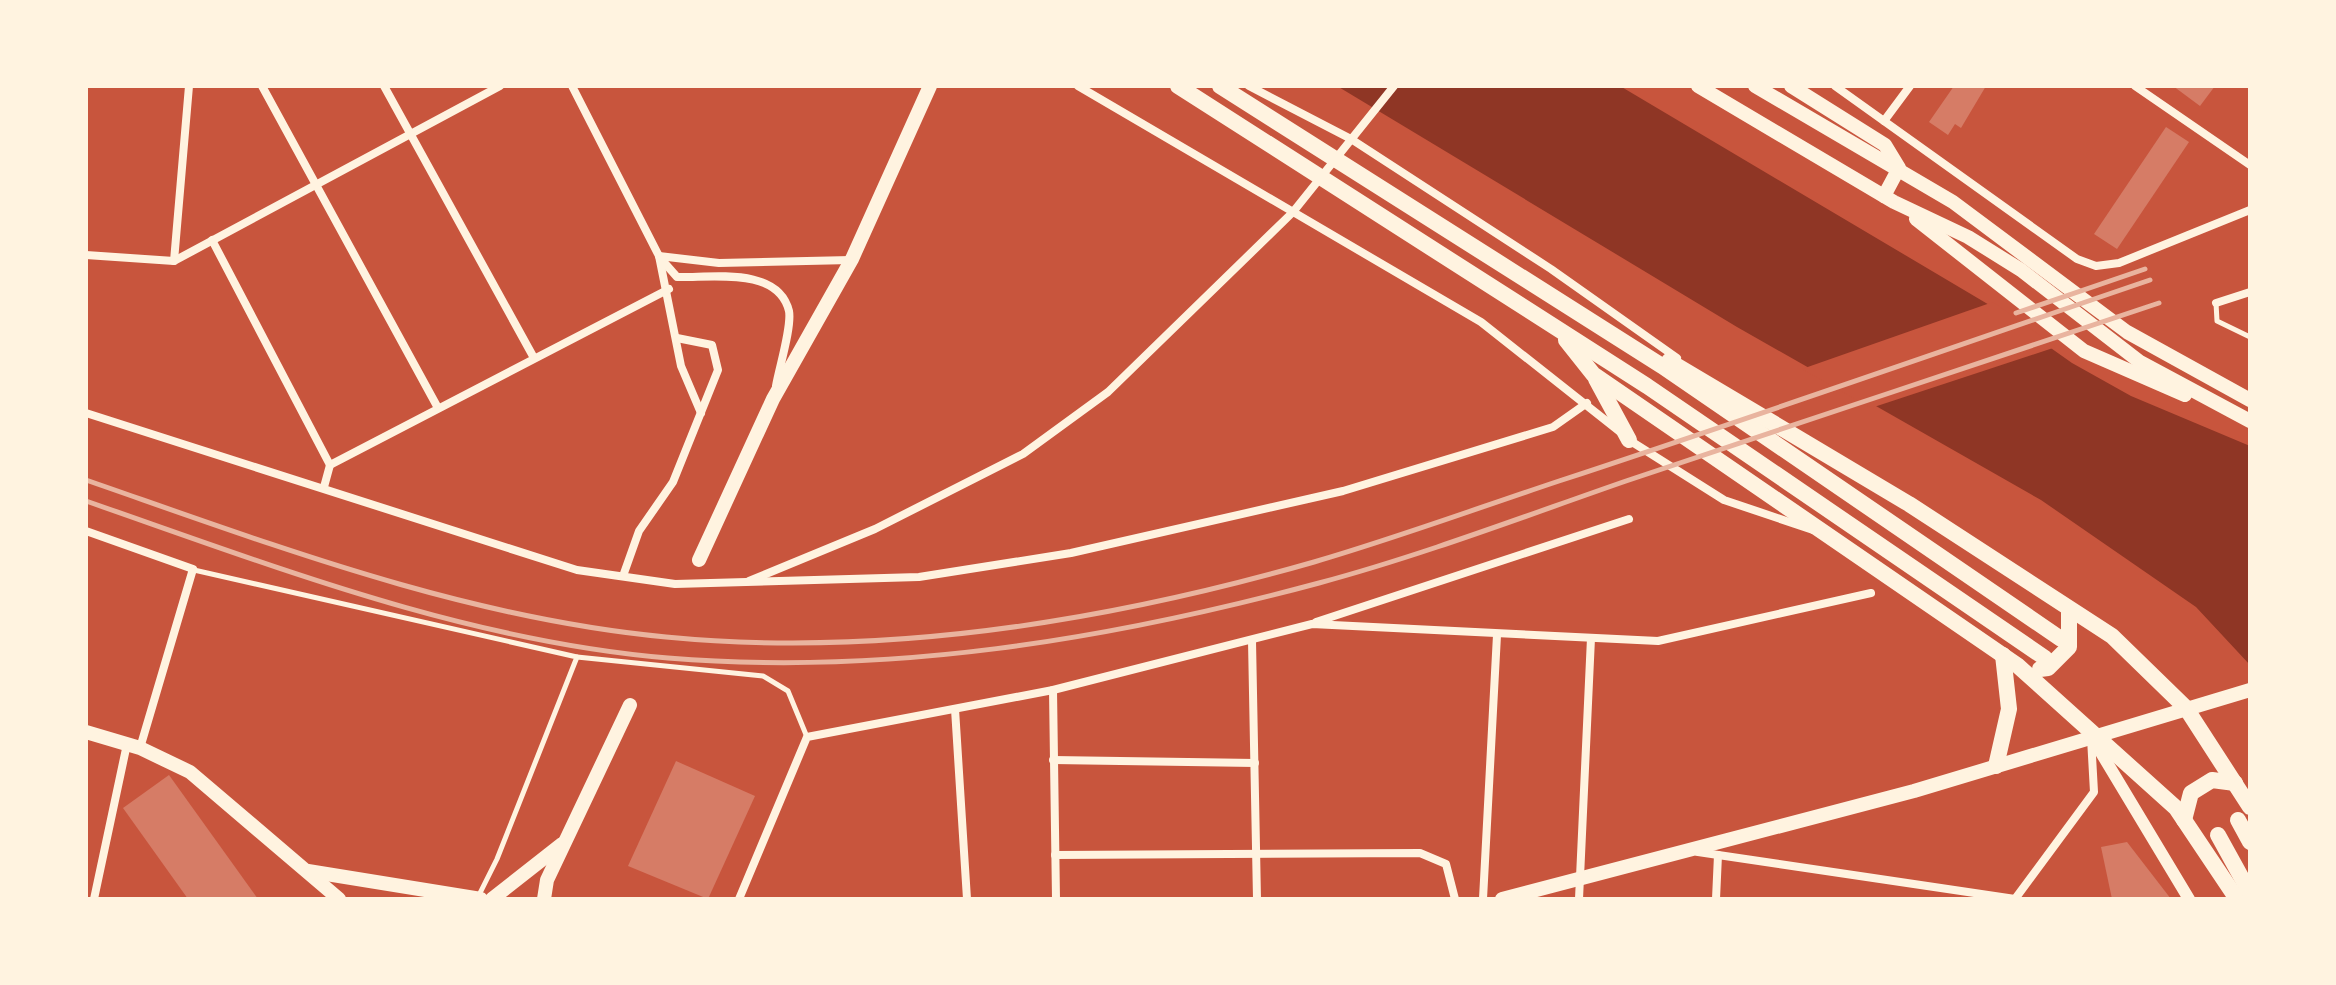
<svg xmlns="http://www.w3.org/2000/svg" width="2336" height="985" font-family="Quicksand,sans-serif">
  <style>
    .water { fill: #8f3625 }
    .pier { fill: #c8553d }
    .building { fill: #d67c66 }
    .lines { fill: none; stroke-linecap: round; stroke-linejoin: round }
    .service { stroke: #fff3e0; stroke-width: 5 }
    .minor { stroke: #fff3e0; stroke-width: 8 }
    .tertiary { stroke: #fff3e0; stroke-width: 12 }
    .secondary { stroke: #fff3e0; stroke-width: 14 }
    .trunk { stroke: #fff3e0; stroke-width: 16 }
    .rail { stroke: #e9b49f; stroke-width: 5 }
  </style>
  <rect width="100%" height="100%" fill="#c8553d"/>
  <path class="water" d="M1337,86H1620L1991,306L2072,363L2131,396L2250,446V665L2196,607L2041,500L1737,327Z"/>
  <path class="pier" d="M1993,302L2056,347L1871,408L1802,369Z"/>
  <g class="building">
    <path d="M1954,86H1986L1961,128L1955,124L1948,135L1929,122Z"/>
    <path d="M2173,86H2215L2200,106Z"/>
    <path d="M2166,127L2189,142L2117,249L2094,234Z"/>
    <path d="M676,761L755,796L708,899L628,866Z"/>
    <path d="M169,775L258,899H188L123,808Z"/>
    <path d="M2127,842L2171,899H2112L2101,847Z"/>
  </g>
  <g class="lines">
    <g class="service">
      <path d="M2216,303L2217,321L2250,337"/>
      <path d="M194,570L577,657L497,859L479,895"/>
      <path d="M577,657L763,676L788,691L807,737"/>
    </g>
    <g class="minor">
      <path d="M262,86L438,408"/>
      <path d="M384,86L534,358"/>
      <path d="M572,86L659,256L681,366L701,413"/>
      <path d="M1078,86L1481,322L1619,431"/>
      <path d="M1249,86L1351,139L1551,269L1677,358"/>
      <path d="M1835,86L2077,259L2096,266L2119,263L2250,210"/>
      <path d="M2135,86L2250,165"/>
      <path d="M1884,121L1910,86"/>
      <path d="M212,240L330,465"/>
      <path d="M86,255L174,261L500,86"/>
      <path d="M659,256L719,263L851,260"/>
      <path d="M662,260L677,277C711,278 778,266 789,311C792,327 779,368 776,386"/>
      <path d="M174,261L189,86"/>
      <path d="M2216,303L2250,292"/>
      <path d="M86,413L577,570L675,584L919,577L1071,553L1343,491L1553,427L1587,403"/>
      <path d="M1629,440L1724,500L1813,530"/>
      <path d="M324,487L330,465L669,289"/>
      <path d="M86,531L193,569L140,748"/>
      <path d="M623,576L639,531L673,482L718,370L712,345L677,338"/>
      <path d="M749,581L875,529L1023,454L1108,392L1293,212L1394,86"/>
      <path d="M1316,622L1629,519"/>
      <path d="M1252,641L1257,899"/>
      <path d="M1053,690L1056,899"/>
      <path d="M955,709L967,899"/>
      <path d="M1053,760L1255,763"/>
      <path d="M1698,852L2015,899"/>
      <path d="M1055,855L1420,853L1446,864L1455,899"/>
      <path d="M94,899L127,744"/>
      <path d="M739,899L807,737L1053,690L1312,624L1658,641L1871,593"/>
      <path d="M1483,899L1497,635"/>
      <path d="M1579,899L1591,638"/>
      <path d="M1716,899L1718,855"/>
      <path d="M2015,899L2094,792L2091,738"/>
    </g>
    <path class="tertiary" d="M2091,736L2189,899"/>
    <g class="secondary">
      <path d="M1698,86L1894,202L1968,237L2021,270L2140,362L2250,421"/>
      <path d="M1755,86L1953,202L2127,332L2250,400"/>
      <path d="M1791,86L1885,145L1899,168L1884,196"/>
      <path d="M1916,219L2084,351L2185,395"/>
      <path d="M699,560L773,399L852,259L930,86"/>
      <path d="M86,732L140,748L190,772L339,899"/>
      <path d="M308,871L481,899"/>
      <path d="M492,899L562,844"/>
      <path d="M544,899L547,880L630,705"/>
      <path d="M1502,899L1914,791L2250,690"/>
    </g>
    <g class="trunk">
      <path d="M1178,86L1647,386L2045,658"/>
      <path d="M1220,86L1662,366L2061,639"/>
      <path d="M1566,340L1593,374L2017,665L2176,808L2237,899"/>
      <path d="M1669,361L1909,504L2112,636L2186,708L2250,807"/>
      <path d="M1596,379L1629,440"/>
      <path d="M2040,669L2048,668L2069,647V610"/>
      <path d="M1996,766L2009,709L2003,655"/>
      <path d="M2184,820L2191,793L2212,780L2235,783"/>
      <path d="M2238,820L2250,842"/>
      <path d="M2218,835L2250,893"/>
    </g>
    <g class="rail">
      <path d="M2016,313L2145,269"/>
      <path d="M86,480C276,546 465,618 666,637C883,658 1105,622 1314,562C1396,538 1478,508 1559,481C1757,416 1953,347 2150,280"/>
      <path d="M86,501C276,567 466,641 668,658C888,676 1107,640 1319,583C1423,555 1525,516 1626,481C1804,422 1981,362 2159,303"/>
    </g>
  </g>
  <rect width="2336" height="985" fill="none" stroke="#fff3e0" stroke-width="176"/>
</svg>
